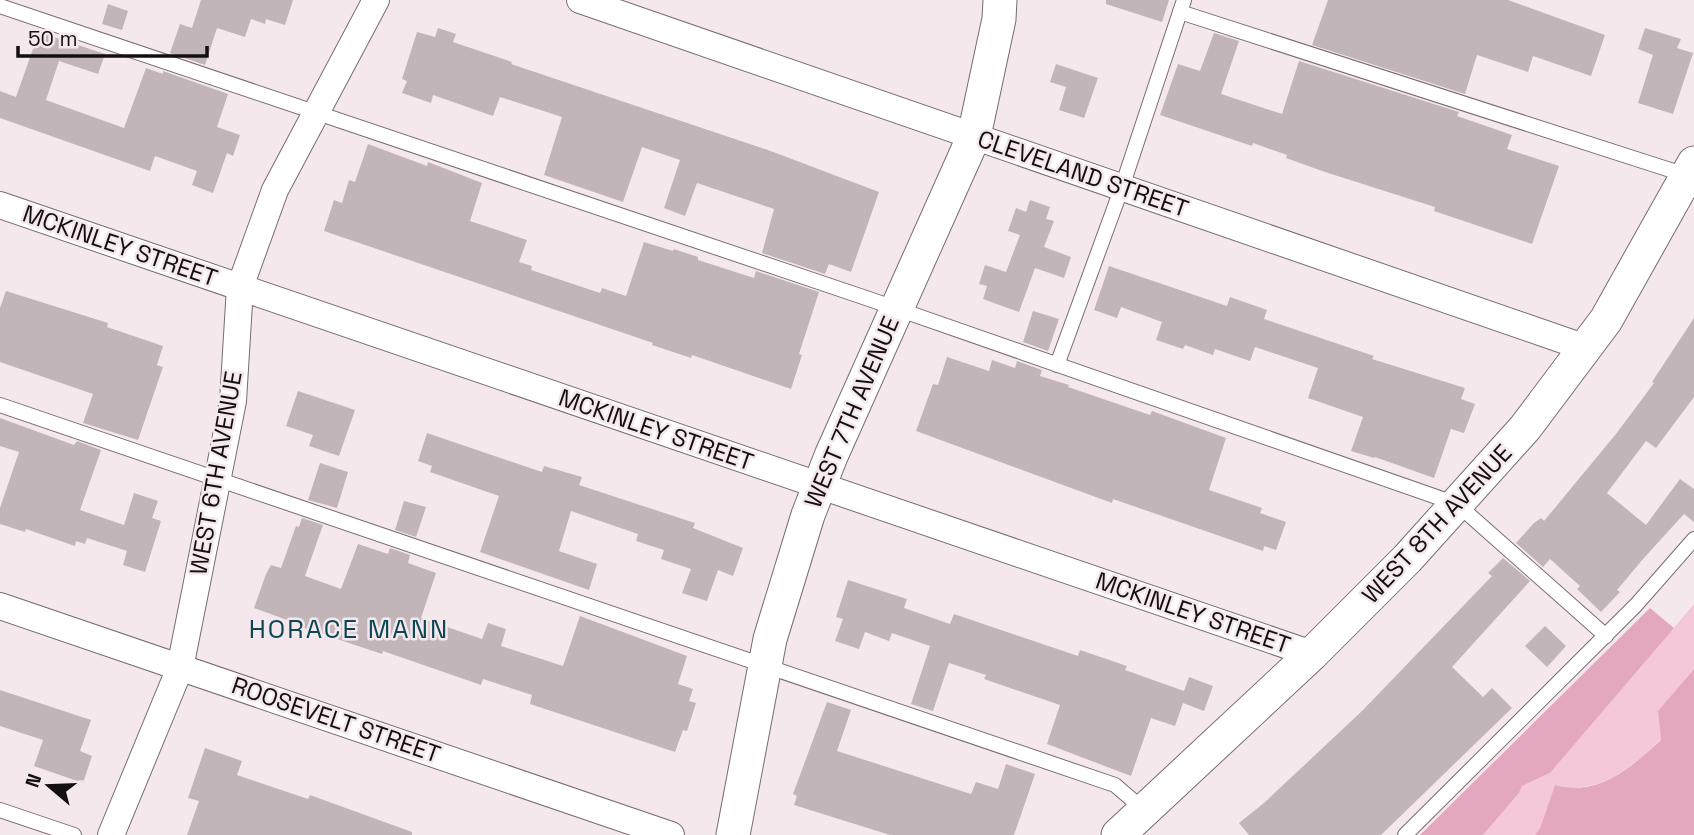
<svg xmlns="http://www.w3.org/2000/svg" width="1694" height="835" font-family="'Space Grotesk',sans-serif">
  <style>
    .green { fill: #f5c8d9 }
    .forest { fill: #e4a7c0 }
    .building { fill: #c1b5ba }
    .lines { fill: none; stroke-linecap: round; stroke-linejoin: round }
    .service-casing { stroke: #776c70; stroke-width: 16 }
    .minor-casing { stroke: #776c70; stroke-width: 28 }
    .tertiary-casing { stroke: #776c70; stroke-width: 35 }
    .service { stroke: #fff; stroke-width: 14 }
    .minor { stroke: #fff; stroke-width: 26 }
    .tertiary { stroke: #fff; stroke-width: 33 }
    .labels { text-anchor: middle; stroke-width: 5; stroke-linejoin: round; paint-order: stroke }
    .street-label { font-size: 24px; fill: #130f11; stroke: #f5e8ed }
    .neighbourhood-label { font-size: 26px; letter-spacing: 2px; fill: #0b4653; stroke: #f5e8ed }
  </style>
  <rect width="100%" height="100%" fill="#f5e8ed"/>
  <path class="green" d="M1694,604V669L1658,711L1661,739C1630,768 1599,796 1555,785L1540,828L1535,835H1483L1519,793L1522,786L1550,773Z"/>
  <g class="forest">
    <path d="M1650,608L1674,628L1550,773L1522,786L1519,793L1483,835H1420Z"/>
    <path d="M1694,669V835H1535L1540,828L1555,785C1599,797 1630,768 1661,740L1658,711Z"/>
  </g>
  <g class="building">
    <path d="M201,0H293L285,25L266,19L265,24L251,19L245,37L217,28L205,65L170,53L180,24L192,28Z"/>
    <path d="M1106,0H1169L1162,22L1106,4Z"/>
    <path d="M1328,0H1508L1605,35L1591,76L1533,56L1528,72L1477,55L1465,94L1312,45Z"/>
    <path d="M108,4L128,11L122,30L102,24Z"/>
    <path d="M438,28L456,34L453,42L512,62L511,64L768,150L879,192L851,272L829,264L825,274L762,253L774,209L697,183L685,216L664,208L680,160L642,147L623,202L544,175L562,117L500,97L493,116L433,95L431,103L402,93L407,81L402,79L417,32L435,37Z"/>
    <path d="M1645,28L1681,39L1677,48L1693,53L1673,114L1638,103L1653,55L1638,49Z"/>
    <path d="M39,32L105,54L98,74L59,61L46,100L124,128L146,68L163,74V71L228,94L217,127L240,135L233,156L227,153L213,193L192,185L197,171L155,156L150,171L0,118V91L16,97Z"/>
    <path d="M1214,33L1239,41L1221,94L1282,114L1299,61L1459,112L1457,116L1512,135L1507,149L1559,166L1532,244L1434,211L1435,207L1325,172L1286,158L1287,155L1253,143L1252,146L1160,115L1178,64L1200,71Z"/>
    <path d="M1056,64L1098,78L1084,118L1059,110L1066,87L1050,82Z"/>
    <path d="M368,144L427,166L428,162L482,183L470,221L527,240L519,262L532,266L531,270L600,293L602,288L626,296L644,242L673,251L674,249L698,257V260L754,278L756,271L819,292L799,354L802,355L791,389L692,355L691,358L652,345L653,343L324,231L334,200L342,203L349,180L355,182Z"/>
    <path d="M1030,200L1050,207L1046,219L1054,221L1044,247L1071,257L1064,278L1035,268L1019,312L983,299L987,286L979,284L985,265L1006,272L1020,235L1008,231L1016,208L1026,212Z"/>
    <path d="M1109,266L1227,306L1230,297L1267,310L1264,319L1374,356L1372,359L1465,388L1461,399L1475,404L1464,433L1451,429L1434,478L1375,457L1374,458L1351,451L1363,417L1308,398L1318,368L1255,347L1250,361L1215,349L1213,355L1185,345L1183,349L1156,340L1162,322L1121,307L1117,318L1094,310Z"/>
    <path d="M6,291L108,323L107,327L163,346L157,365L163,367L138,440L83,423L93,394L0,362V308Z"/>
    <path d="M1033,311L1059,319L1048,351L1023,342Z"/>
    <path d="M1694,318V397L1656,448L1646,441L1607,493L1646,525L1680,479L1694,489V522L1684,514L1643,559L1617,590L1620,592L1601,612L1577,589L1580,586L1550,559L1543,567L1516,543L1534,523L1541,518L1544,521L1616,434L1654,383L1652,382Z"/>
    <path d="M947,357L989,371L992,360L1015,368L1017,361L1042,370L1040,376L1069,385L1068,387L1150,415L1152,411L1226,438L1209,490L1262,508L1260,513L1286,522L1276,550L1264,546L1263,551L1113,499L1112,503L916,431L933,384L938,385Z"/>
    <path d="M298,391L355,410L339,456L309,446L313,435L286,426Z"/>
    <path d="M0,418L74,445L77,441L101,450L80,510L124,525L134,493L158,501L152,518L161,521L145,572L123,565L127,551L87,538L85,544L76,541L75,546L26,529L25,532L0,524V508L19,452L0,446Z"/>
    <path d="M427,433L542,472L544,466L582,477L579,485L695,523L693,528L743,548L733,576L718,570L707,601L682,593L691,569L661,559L664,550L636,541L638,534L571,511L559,551L597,564L589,590L480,552L499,496L430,472L432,466L418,461Z"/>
    <path d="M320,463L348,472L337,508L308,500Z"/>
    <path d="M404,501L426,507L416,537L395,530Z"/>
    <path d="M302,518L323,525L305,576L341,589L358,544L388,554L390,548L410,555L408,563L436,573L421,618L482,639L488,623L506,629L501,646L563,666L580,616L687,656L678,684L693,689L689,701L696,703L687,731L683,730L675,752L530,704L532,695L483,679L481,685L383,651L382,654L301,627V625L254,608L266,574L271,565L281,568L296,526L299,527Z"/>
    <path d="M1503,558L1530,581L1452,667L1483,697L1492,688L1512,708L1381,835H1249L1239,823L1264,803L1363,710L1492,576L1488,573Z"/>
    <path d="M848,580L907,599L904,608L950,624L954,614L1078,656L1080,650L1127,666L1125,670L1184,691L1189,677L1213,686L1204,711L1183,703L1175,726L1151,718L1131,776L1047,744L1060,705L984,679L986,675L949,663L933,711L911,704L930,646L892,633L889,641L865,632L859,649L835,641L843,619L836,617Z"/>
    <path d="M1545,626L1566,646L1547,667L1525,646Z"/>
    <path d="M0,690L91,720L80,751L92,756L83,783L34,766L43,740L0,726Z"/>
    <path d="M827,702L851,710L837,751L971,794L976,782L998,789L1006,764L1035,774L1014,835H890L794,805L797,796L793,794Z"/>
    <path d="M205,748L242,761L237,775L308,799L310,795L412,832V835H187L199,801L188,798Z"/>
  </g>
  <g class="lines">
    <defs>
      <g id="service">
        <path d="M0,6L869,299L1457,504L1606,636"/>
        <path d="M1180,12L1689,176"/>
        <path d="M1057,365L1122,187L1184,0"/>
        <path d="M0,405L1115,785L1144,810"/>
        <path d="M0,810L74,835"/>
        <path d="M1405,835L1636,605L1694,539"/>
      </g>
      <g id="minor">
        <path d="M580,0L1586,348"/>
        <path d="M0,205L1312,654"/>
        <path d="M0,606L671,835"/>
        <path d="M111,835L180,668L233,401L240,287L275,190L376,0"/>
      </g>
      <g id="tertiary">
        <path d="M733,835L770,639L808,515L831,456L974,136L999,19L1000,0"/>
        <path d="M1118,835L1312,654L1407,559L1525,428L1606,320L1694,163"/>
      </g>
    </defs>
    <use href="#service" class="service-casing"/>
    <use href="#minor" class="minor-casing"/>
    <use href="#tertiary" class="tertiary-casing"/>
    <use href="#service" class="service"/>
    <use href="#minor" class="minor"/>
    <use href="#tertiary" class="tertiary"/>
  </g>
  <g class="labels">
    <g class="street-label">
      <text transform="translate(1083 174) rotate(19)" y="8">CLEVELAND STREET</text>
      <text transform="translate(120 246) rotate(19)" y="8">MCKINLEY STREET</text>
      <text transform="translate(852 412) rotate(-67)" y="8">WEST 7TH AVENUE</text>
      <text transform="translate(656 430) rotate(19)" y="8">MCKINLEY STREET</text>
      <text transform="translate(216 473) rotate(-80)" y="8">WEST 6TH AVENUE</text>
      <text transform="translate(1437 524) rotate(-47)" y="8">WEST 8TH AVENUE</text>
      <text transform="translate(1193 613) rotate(19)" y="8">MCKINLEY STREET</text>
      <text transform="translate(336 720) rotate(19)" y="8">ROOSEVELT STREET</text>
    </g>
    <g class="neighbourhood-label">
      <text x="349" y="638">HORACE MANN</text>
    </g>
  </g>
  <g transform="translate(49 786) rotate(289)" stroke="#f5e8ed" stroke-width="5" paint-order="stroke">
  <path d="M0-5L12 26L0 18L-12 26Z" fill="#130f11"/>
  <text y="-10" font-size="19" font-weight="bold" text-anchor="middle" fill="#130f11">N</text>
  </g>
  <path d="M18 46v10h189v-10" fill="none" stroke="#130f11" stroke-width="3.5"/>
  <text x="28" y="46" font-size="21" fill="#130f11" stroke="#f5e8ed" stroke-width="5" paint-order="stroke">50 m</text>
</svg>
